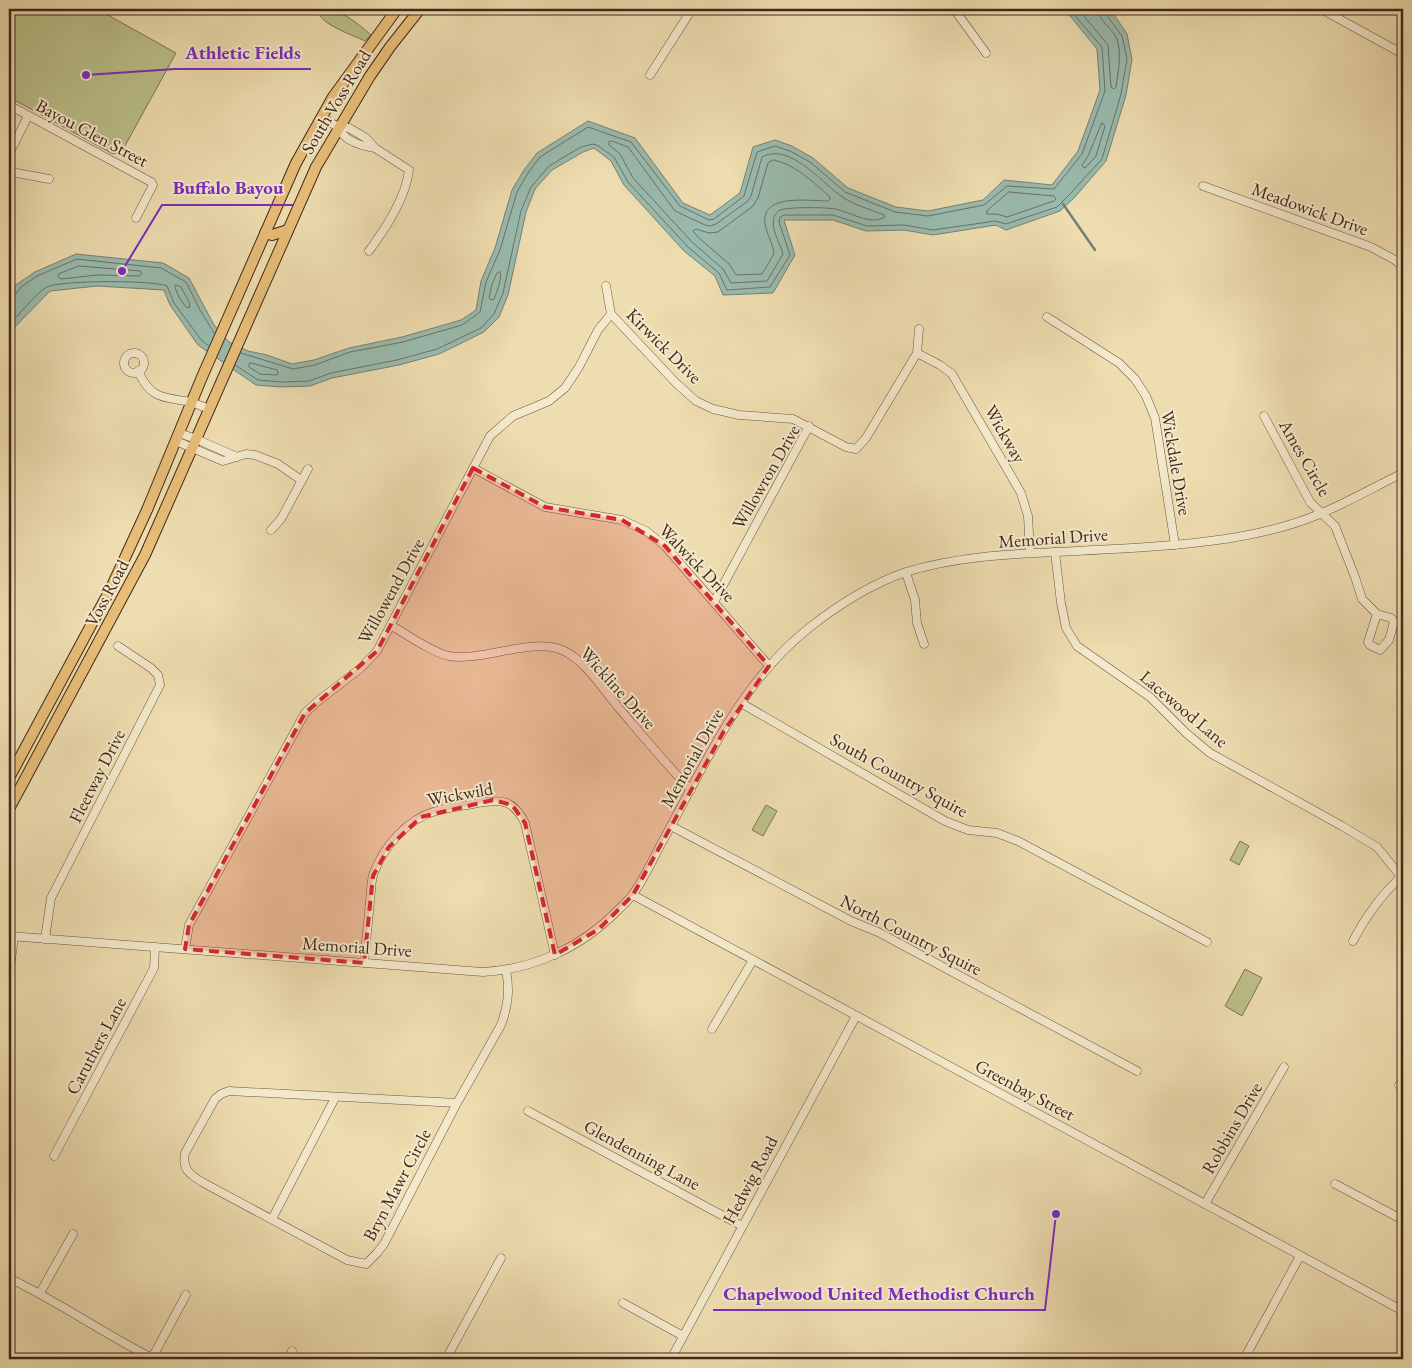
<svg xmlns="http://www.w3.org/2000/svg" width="1412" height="1368" font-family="'EB Garamond',serif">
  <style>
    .green { fill: #bbc089; stroke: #7f7451 }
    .water { fill: #99bbaf; stroke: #778073 }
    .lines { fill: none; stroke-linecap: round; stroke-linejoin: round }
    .shore { stroke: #6e7164; stroke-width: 1 }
    .stream { stroke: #778073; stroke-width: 2.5 }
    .minor-casing { stroke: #6e543f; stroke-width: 9 }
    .major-casing { stroke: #432719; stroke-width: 12 }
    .minor { stroke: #f4e9cc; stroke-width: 8 }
    .major { stroke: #e7be78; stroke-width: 10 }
    .marked { fill: #d62828; fill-opacity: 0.2; stroke: #d62828; stroke-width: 4; stroke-dasharray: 10 6; stroke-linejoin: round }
    .labels { text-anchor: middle; stroke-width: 4; stroke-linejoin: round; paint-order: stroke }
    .street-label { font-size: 18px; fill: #432719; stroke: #f4e9cc }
    .leader { fill: none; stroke: #7b2cbf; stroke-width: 2 }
    .callout-dot { fill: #7b2cbf; stroke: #f4e9cc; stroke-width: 2 }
    .callout-label { font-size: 19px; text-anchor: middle; font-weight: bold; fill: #7b2cbf; stroke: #f4e9cc; stroke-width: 4; stroke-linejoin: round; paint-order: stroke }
  </style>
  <rect width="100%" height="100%" fill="#eeddb0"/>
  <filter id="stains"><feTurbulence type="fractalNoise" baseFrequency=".004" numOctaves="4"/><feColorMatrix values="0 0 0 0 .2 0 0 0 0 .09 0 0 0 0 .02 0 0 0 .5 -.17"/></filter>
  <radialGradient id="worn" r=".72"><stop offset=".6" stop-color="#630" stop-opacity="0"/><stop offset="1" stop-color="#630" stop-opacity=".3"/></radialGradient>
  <g class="green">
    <path d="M9,9H97L176,53L122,151L113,154L9,97Z"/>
    <path d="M321,9C341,9 356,22 371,35L365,41C353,35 325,26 319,14Z"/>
    <path d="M766,805L777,811L763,836L752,830Z"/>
    <path d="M1240,841L1249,846L1239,865L1230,860Z"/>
    <path d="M1245,969L1262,978L1242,1016L1225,1006Z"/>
  </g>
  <path class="water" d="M1061,9H1107L1115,16L1127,34L1132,59L1126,95L1106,161L1074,198L1060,211L1006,230L996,225L933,235L904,230L866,231L833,220H784L795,255L773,293L723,295L715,276L684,251L624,185L611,161L594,148L583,152L552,170L535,189L526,212L508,295L499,317L484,332L439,354L399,365L332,378L310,386L280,387L256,385L198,345L170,305L164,290L97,286L50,291L9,333V294L17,284L35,272L76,254L163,263L189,278L214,325L229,342L248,351L267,355L292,364L314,360L349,348L402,337L461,320L476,310L481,281L495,248L512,190L524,170L537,153L588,121L635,138L683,203L710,215L740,193L753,147L775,140L792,146L813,158L848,188L896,207L928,211L983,200L1004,180L1052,185L1078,151L1100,90L1097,49L1071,17Z"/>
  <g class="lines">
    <g class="shore">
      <path d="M1078,9L1108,45L1111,87L1114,89L1116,87C1118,71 1122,55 1117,39C1112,28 1099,21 1098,9"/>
      <path d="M1102,123L1105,126L1096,156L1086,167L1084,168L1082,165L1088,156Z"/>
      <path d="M612,141L628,147L675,211L705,225L710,226L716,224L748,201L751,196L762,157C789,142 820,181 841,196C853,205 870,209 884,215L885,217C870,226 851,212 835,209C825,207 789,207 780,210C765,220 779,240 783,254L767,281L731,283L723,269L692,242L633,178L620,154L609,145V142Z"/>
      <path d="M774,160C796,165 813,182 830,197V199L828,201C810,201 760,193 765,224C767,234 773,244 774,254L762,274L736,275L729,264L698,237L693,231L696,229L709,233L718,232L753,206L758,198L768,163Z"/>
      <path d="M1009,192L1054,196L1056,199L1054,201L1007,217L997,214H987V211Z"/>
      <path d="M79,266L140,271L142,274L140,276L97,275L61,279L58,277L59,274Z"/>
      <path d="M500,272C502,280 497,291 494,299L491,300L489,298L492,284L497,273Z"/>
      <path d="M176,285L181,287L190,304L189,308L186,307L180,299L175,288Z"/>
      <path d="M9,297L14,296L21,287L37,276L77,259L161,268L186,282L200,310L214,333"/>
      <path d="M9,325C16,318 39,290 47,287C61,280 154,280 167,286L174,303L202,341L209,346"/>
      <path d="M241,353L293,369L315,365L350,352L403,342L462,325L480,312L486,282L500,250L517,192L528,173L540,157L588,127L631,142L680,206L709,220L714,219L744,196L757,152L775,146L790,151L810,162L845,192L895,212L928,216L984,205L1007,186L1054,189L1082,154L1105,91L1102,47L1069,9"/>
      <path d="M251,363L277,370L278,374L276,375L260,374L249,367V364Z"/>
      <path d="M235,365L258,380L281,382L309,381L331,373L397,360L437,349L481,328L494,314L503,293L521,211L531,187L549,166L581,147L593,144L597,145L614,157L628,182L688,247L719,273L727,290L770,287L790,255L779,222L780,217L784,215H833L867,226L904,225L933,230L995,221L1006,224L1057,207L1070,194L1102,159L1121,94L1127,59L1122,36L1105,13L1104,9"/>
    </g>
    <path class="stream" d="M1063,204L1095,250"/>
    <defs>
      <g id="minor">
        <path d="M954,9L986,53"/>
        <path d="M1321,9L1403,54"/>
        <path d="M650,75L692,9"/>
        <path d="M9,105L151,182L153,185L136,218"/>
        <path d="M321,117L338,127L349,128L366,138L375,148L409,170C406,198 385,229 369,251"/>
        <path d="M338,127C344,141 361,146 375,148"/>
        <path d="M9,154L28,116"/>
        <path d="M11,172L49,179"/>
        <path d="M1203,186L1371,247L1395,260L1403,267"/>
        <path d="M606,286L611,314L676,383L696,401L713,409L739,415L793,419L846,447L856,449L866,438L917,353L919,329"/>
        <path d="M1047,317L1119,363L1135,379L1146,396L1155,418L1175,545"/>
        <path d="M917,353L940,365L952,374L1021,493L1028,516L1030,552"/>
        <circle cx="134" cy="363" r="10"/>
        <path d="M138,371C151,400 164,397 191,402C197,404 203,407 210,409"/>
        <path d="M1264,416L1310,502L1335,526L1355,577L1362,599L1377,614L1391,618L1394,622L1389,640L1380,650L1370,645L1368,642L1377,614"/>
        <path d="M179,433L196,439L237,457"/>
        <path d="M176,441L223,461L246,454L255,455L278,464L301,480"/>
        <path d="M473,468L545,507L622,520L646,531L665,546L769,666"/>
        <path d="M271,530L281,519L308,469"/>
        <path d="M1055,552L1061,603L1066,628L1077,646L1150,697L1186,733L1210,753L1342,826L1377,847L1403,879"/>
        <path d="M906,573L915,600L917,623L924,644"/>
        <path d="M714,602L809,426"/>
        <path d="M392,626C406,634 433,653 449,656C482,662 532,637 562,650C584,659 603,689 618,707C642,735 665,763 691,790"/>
        <path d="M741,703L945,821L968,830L997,833L1018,841L1207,942"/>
        <path d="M671,826L851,921L878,932L1137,1071"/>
        <path d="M633,895L1403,1311"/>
        <path d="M9,936L483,972C535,969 582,947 618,910C623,905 629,900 633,894C644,879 652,861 661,844C703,769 739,683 809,628C838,605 871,584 906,572C955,557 1007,554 1057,552C1113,549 1169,547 1225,539C1258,534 1292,526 1322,513C1350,501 1376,486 1403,473"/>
        <path d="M45,939L51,898L160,685L158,675L151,668L118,646"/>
        <path d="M1353,941C1366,916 1382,894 1403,875"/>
        <path d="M185,949L189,925L305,713L318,701L361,668L377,651L490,436L513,416L549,401L565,388L579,367L598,330L611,314"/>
        <path d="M364,963C366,942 368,922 370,901C371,893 371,883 373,875C383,847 407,819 436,811C449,807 464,806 477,803C501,799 513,799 525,823L555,955"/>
        <path d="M9,975L14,937"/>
        <path d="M712,1029L753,960"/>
        <path d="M1399,1085L1403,1087"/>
        <path d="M457,1103L229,1091L221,1094L215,1099L185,1153C182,1169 189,1174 202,1182L347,1260L366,1264L377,1253L384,1244L457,1103L501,1025C508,1006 510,990 506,970"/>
        <path d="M528,1111L742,1226"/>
        <path d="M54,1156L154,968L155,947"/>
        <path d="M1335,1184L1403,1220"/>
        <path d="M1205,1204L1284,1067"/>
        <path d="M272,1219L335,1098"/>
        <path d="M9,1278C59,1302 104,1334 154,1359"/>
        <path d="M40,1293L73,1234"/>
        <path d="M623,1303L683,1336"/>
        <path d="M152,1358L186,1295"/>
        <path d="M288,1359L292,1351"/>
        <path d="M446,1359L501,1258"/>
        <path d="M671,1359L856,1016"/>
        <path d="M1244,1359L1300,1256"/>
      </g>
      <g id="major">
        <path d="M265,233L272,235L288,230"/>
        <path d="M9,778L111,588L147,510L202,377L296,163L333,97L397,9"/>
        <path d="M9,809L145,555L316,167L370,76L390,47L420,9"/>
      </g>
    </defs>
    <use href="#minor" class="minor-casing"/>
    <use href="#major" class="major-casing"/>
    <use href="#minor" class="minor"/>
    <use href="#major" class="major"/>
  </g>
  <path class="marked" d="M473,468L545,507L622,520L665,546L769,666L724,731L633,895L599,929L555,955L525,823L512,805L493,800L421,817L389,847L373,876L364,963L185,949L189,925L305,713L377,651Z"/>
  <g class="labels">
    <g class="street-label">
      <text transform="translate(336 102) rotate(-59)" y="6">South Voss Road</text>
      <text transform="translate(92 133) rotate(28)" y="6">Bayou Glen Street</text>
      <text transform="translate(1310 209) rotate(20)" y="6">Meadowick Drive</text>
      <text transform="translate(664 346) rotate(45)" y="6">Kirwick Drive</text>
      <text transform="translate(1005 434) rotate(60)" y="6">Wickway</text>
      <text transform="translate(1305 458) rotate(60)" y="6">Ames Circle</text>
      <text transform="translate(1176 463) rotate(80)" y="6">Wickdale Drive</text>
      <text transform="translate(766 477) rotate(-60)" y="6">Willowron Drive</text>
      <text transform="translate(1053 538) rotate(-4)" y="6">Memorial Drive</text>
      <text transform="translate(697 563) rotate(46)" y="6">Walwick Drive</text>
      <text transform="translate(391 591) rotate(-61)" y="6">Willowend Drive</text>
      <text transform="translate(107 593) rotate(-62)" y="6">Voss Road</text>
      <text transform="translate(618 688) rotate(48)" y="6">Wickline Drive</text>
      <text transform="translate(1184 709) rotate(40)" y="6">Lacewood Lane</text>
      <text transform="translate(692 758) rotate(-61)" y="6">Memorial Drive</text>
      <text transform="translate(899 775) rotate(29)" y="6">South Country Squire</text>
      <text transform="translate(97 776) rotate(-63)" y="6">Fleetway Drive</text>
      <text transform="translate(460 794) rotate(-10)" y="6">Wickwild</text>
      <text transform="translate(911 935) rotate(27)" y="6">North Country Squire</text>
      <text transform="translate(357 947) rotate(4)" y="6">Memorial Drive</text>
      <text transform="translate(96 1046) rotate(-62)" y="6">Caruthers Lane</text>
      <text transform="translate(1025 1090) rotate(28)" y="6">Greenbay Street</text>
      <text transform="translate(1232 1128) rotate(-60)" y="6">Robbins Drive</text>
      <text transform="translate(642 1155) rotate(28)" y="6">Glendenning Lane</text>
      <text transform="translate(750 1180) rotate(-62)" y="6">Hedwig Road</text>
      <text transform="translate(397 1185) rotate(-62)" y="6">Bryn Mawr Circle</text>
    </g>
  </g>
  <path class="leader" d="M86 75L175 69H311M122 271L162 205H293M1056 1214L1045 1310H713"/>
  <g class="callout-dot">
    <circle cx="86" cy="75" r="5"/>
    <circle cx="122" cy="271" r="5"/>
    <circle cx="1056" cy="1214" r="5"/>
  </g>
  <g class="callout-label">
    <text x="243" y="59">Athletic Fields</text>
    <text x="228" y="194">Buffalo Bayou</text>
    <text x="879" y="1300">Chapelwood United Methodist Church</text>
  </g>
  <rect width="1412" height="1368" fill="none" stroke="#eeddb0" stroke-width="30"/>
  <rect x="10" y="10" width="1392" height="1348" fill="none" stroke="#432719" stroke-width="2.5"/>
  <rect x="15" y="15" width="1382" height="1338" fill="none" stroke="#432719"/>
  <rect width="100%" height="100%" filter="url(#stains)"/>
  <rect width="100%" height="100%" fill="url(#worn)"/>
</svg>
